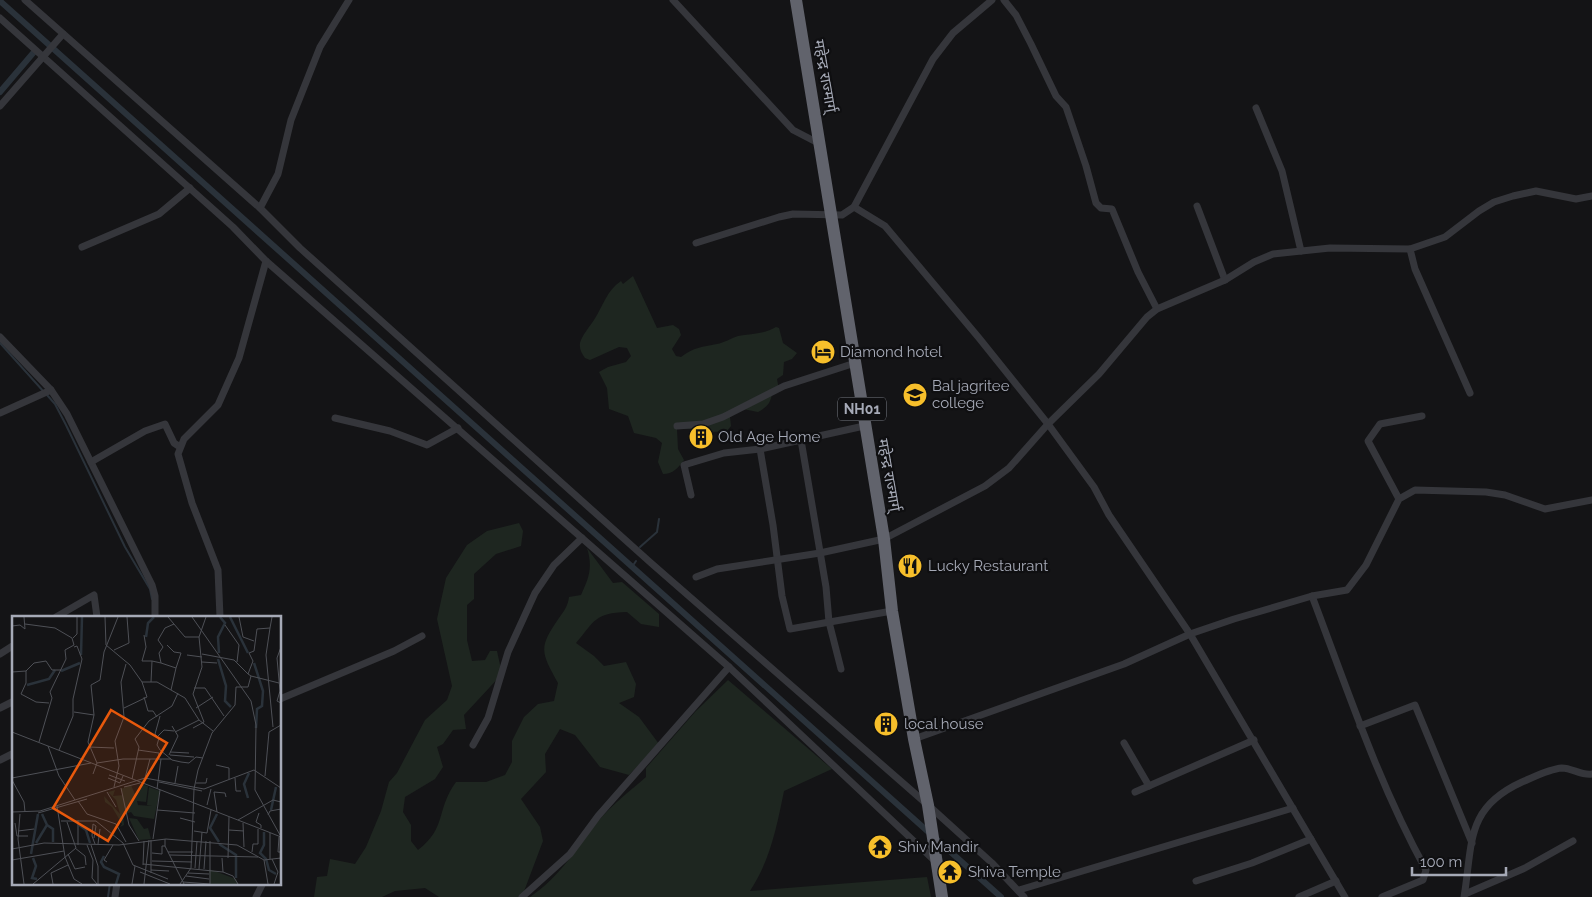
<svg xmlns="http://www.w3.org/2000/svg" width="1592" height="897" font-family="Raleway,'Noto Sans Devanagari',sans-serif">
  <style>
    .green { fill: #1e2620 }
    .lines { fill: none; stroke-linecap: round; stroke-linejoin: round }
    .stream { stroke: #2a323a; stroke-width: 2 }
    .canal { stroke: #2a323a; stroke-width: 6 }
    .street { stroke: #35363b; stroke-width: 7 }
    .highway { stroke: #61636c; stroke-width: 12 }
    .labels { text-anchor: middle; stroke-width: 4.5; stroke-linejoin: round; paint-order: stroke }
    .shield { fill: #0f0f11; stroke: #797c85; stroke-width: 1 }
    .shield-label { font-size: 14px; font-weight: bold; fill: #a6aab7 }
    .street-label { font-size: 15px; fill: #a6aab7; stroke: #0f0f11 }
    .poi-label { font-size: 15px; fill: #a6aab7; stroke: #0f0f11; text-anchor: start }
    .inset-river { fill: none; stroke: #2a323a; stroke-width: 2.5 }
    .inset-road { fill: none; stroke: #4e5056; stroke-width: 1 }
    .view { fill: #e8590c; fill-opacity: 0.15; stroke: #e8590c; stroke-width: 2.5 }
    .inset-edge { fill: none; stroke: #a6aab7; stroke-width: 2.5 }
  </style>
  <rect width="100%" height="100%" fill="#141416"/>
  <g class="green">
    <path d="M633,276L657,328L673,325L679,329L681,335L672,349L676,356L681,357C694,347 702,347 717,344C724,343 731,338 738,336C751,334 765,334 776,327L779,328L783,343L797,353L792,359L784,362L783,375L777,379L779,390L772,393C771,403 767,407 758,412L743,409L730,417L731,426L727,431L712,432L692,425L691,427L694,429H677L678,449L684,460C678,468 673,474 663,474L658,462L662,443L656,438L634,433L628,416L609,409L607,388L599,372L608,367L626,362L631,356L627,348L619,347L590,360L585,358C581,353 578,346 581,340C584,333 590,326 594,320C603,306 607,290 621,281L623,284Z"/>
    <path d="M519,523L523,531L521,546L496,554L474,574V599L467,605V640L472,661L485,660L490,651H497L502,674L464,715L466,729L453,730L443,744L437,747L443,767L435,779L405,797L403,812L411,825V841L418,850C447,828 436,809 456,782H486L505,775L512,762V741L524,717L538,704L554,701L558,683C541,652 538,648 559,618C564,611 568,606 569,597L581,595C589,578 593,567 587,548L613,583L622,582L659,614V627L641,624L627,612C594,613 595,621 576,643L594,656L604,666L626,662L636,684L634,697L619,703L639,717L659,744L629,775L600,767L575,735L560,729L545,754L546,772L521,799L540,827L543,841L523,894L518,897H439L425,888L395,891L382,897H314L317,877L327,876L330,859L355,864L366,847L381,811L389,782L397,773L425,720L447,700L452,686L437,619L446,578L467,545L487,531Z"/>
    <path d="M728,680L832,769L784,791C777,826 770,861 750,891L927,877L931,897H530C560,877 578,846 600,819C613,804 631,790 646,777V768L695,712Z"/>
  </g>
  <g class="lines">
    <g class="stream">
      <path d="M0,343L44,392"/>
      <path d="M47,395L55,404L66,425L125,547L150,589L152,599"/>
      <path d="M640,547L657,532L659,519"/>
      <path d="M632,567L636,561"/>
      <path d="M108,897L110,883"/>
    </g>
    <g class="canal">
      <path d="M0,1L1001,897"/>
      <path d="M0,92L34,52"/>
    </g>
    <g class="street">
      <path d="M25,0L260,208L300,248L651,563L928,805L992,863L1024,897"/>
      <path d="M673,0L793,130L820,144"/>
      <path d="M1004,0L1016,15L1031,44L1056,96L1066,107L1086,166L1096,203L1101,208L1112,209L1138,272L1157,309"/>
      <path d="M0,18L233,227L266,261L729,667L936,862"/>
      <path d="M0,106L63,34"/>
      <path d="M1256,108L1282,171L1301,251"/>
      <path d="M1197,206L1225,280"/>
      <path d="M854,207L885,226L979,338L1048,424L1094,487L1109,515L1190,634L1345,897"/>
      <path d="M260,208L278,174L291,120L320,47L349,0"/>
      <path d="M696,243L779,217L793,214L842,215L854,207L933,59L953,33L992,0"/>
      <path d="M82,247L159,214L190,188"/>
      <path d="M1410,249L1415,269L1470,393"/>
      <path d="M0,337L51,390L67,414L152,585L155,596V617"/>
      <path d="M0,413L51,390"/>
      <path d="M335,418L390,431L427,445L458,428"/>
      <path d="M677,426L703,424L723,417L784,386L855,363"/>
      <path d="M801,440L826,587L829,622L841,669"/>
      <path d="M760,449L773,525L782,596L790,629L892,611"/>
      <path d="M91,462L145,431L165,424L174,443L180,447"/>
      <path d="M691,495L684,465L724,453L760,449L864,426"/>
      <path d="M1399,499L1368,441L1380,424L1422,416"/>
      <path d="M696,577L717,569L820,553L884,539L985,486L1009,468L1048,424L1099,374L1147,317L1157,309L1225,280L1254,262L1273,254L1330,248L1410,249L1445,237L1479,211L1494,202L1513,196L1536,191L1576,199L1592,196"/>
      <path d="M1312,596C1347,688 1378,783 1426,870L1423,880L1382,897"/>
      <path d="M56,617L94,595L97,617"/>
      <path d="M220,617L218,570L192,503L178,454L184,439L218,405L239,358L266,261"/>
      <path d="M0,654L14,645"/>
      <path d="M280,699L394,651L422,636"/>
      <path d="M0,708L14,701"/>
      <path d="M1360,726L1415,705L1472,843"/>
      <path d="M914,739L1124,664L1190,634L1234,619L1312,596L1347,590L1366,565L1399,499L1415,490L1486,492L1505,495L1545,509L1592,500"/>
      <path d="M1124,743L1149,786"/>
      <path d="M473,745L488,718L508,652L535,593L554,565L582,538"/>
      <path d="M0,760L14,753"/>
      <path d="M1135,792L1254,740"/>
      <path d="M1196,881L1252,863L1311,839"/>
      <path d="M1019,890L1293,808"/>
      <path d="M1465,894L1525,868L1573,841"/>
      <path d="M115,897L117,883"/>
      <path d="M256,897L263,883"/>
      <path d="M522,897L570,854L598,816L729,667"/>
      <path d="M1299,897L1336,881"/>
      <path d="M1464,897C1473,843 1465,808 1522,782C1534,777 1549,769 1562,768C1572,768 1582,776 1592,774"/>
    </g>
    <path class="highway" d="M796,0L884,539L892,611L914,739L928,805L942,897"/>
  </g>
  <defs>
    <symbol id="hotel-disc" viewBox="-11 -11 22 22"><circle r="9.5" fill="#f7bf2b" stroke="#0f0f11"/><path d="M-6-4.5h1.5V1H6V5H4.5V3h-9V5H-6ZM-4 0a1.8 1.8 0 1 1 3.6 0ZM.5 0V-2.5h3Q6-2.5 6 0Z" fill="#111"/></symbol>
    <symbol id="university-disc" viewBox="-11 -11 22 22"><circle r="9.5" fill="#f7bf2b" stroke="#0f0f11"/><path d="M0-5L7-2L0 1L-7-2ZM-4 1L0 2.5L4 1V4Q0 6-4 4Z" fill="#111"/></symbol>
    <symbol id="building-disc" viewBox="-11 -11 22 22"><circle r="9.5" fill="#f7bf2b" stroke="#0f0f11"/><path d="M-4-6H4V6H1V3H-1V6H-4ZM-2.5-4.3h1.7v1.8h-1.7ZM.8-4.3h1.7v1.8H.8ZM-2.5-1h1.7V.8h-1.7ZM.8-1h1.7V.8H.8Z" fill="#111"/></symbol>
    <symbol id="restaurant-disc" viewBox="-11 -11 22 22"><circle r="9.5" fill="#f7bf2b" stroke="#0f0f11"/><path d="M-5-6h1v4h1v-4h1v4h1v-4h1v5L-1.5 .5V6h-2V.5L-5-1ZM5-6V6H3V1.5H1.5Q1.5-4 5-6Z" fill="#111"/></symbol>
    <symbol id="temple-disc" viewBox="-11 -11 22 22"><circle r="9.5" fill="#f7bf2b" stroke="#0f0f11"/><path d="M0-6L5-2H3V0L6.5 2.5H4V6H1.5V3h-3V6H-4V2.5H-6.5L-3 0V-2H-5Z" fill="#111"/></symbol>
  </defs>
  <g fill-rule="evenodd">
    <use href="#hotel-disc" x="809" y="338" width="28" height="28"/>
    <use href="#university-disc" x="901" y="381" width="28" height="28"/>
    <use href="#building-disc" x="687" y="423" width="28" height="28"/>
    <use href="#restaurant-disc" x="896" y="552" width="28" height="28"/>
    <use href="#building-disc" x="872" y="710" width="28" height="28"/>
    <use href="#temple-disc" x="866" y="833" width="28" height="28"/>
    <use href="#temple-disc" x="936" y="858" width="28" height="28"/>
  </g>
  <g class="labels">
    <rect class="shield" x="838" y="397.5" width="48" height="23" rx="4"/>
    <g class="shield-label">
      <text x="862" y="414">NH01</text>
    </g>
    <g class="street-label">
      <text transform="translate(825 76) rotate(80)" y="5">महेन्द्र राज्मार्ग्</text>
      <text transform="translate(889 475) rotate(80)" y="5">महेन्द्र राज्मार्ग्</text>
    </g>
    <g class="poi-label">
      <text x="840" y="357">Diamond hotel</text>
      <text x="932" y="391">Bal jagritee<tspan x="932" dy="17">college</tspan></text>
      <text x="718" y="442">Old Age Home</text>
      <text x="928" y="571">Lucky Restaurant</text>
      <text x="904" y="729">local house</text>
      <text x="898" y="852">Shiv Mandir</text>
      <text x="968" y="877">Shiva Temple</text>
    </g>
  </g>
  <g transform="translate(12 616)">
    <rect width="269" height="269" fill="#141416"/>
    <path d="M129,168L136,170L134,186L125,185L126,189L140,190L135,189L137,171L148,175L142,203L122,200L119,196L111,199L112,209L108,211L110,208L100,191L93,186L92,180L108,198L104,184L96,176L103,174L101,180L111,179L109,173L119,169L123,178ZM117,202L125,203L132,213L136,212L139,223L127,224ZM197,253L224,263L226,268H198Z" fill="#1e2620"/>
    <path class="inset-river" d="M218,1L236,37M134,21L136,7L142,1M207,37L206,21L213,7L208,1M69,39L70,1M206,43L214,70L213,85L219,91M242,47L251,75L250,90L245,93L244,112M49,55L68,47M15,69L37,63L43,54M236,182L232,168L237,157M259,194L264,171M205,198L198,212L207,226M35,209L41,213V226M67,209L74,214L78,227M252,216V229L248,237L254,243L257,254L264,258M24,227L35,209L30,198M207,228L224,239V262M19,238L26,198M92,240L89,246L92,251L107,258L104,268M21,242L24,250L20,262L25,263"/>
    <path class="inset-road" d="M93,1L94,29L118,49L130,66H145L173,82L187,104L201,115M156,1L173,21H187M180,1L239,85L244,109L243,174L268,219M227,1L231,21L242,25M13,8L43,12L60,22L62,29L53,34L54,43L38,76L40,82L27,126M213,9L227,29L225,46M0,10L8,9L13,13L12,1M258,12L254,39L261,111M132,19L134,31L130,45H140M61,22L65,18V1M155,29L162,36L169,37L164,52M269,31L265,42L268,75L265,85L269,87M102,34L117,27L115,1M190,38L222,44L236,58M175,39L190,41M190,46L205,47M14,55V67L9,78L24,86L37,87M0,56L14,55L22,47L34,45L40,54H49M239,60L267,67M139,66L140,45L149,47M182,72H193L212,100M159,74L164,52L149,47L147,37L151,31L146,24L153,12L162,8M132,81L136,95H141L145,101M112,92L135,81L130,66M184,92L201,81M62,96L82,99M148,100L143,118L147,122L145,129L148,134L160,144L169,146L177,147L184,141L191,142M181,112L192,106L181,78L190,51L187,21L194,1M0,116L254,215M163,116L187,104M146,120L152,114L162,115M36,130L47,160L63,184M77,131L102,132M47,134L61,100V83L70,43L65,30L62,31M126,134L147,137L146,143M158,136L177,137M157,139L166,120L160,110M158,139L182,141M85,147L111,143H159M204,149L217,152V163M81,158L85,147L76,126L82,99L79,69L88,64L92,36L106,1M97,159L113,165M253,160L257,116L269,109M0,162L79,147M96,162L108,167L111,160M133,162L138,143M223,162L224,175H229M120,163L127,131L123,123L137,105L160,90L166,77M0,164L12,186L13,196M147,166L190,175M163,167L166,150M184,167H194L195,162M102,171L107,150L103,125L112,101L109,66L114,48M112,171L128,167M109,172L117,209L127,225M145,173L149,143M95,176L104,191M66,185L75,198L104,208L114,226M195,189L199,173M45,190L53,241L62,263L70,268M145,194L183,197M0,196L28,195L133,162L192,173L242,154L269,172M205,196L202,176L213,177L214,181M26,197L75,183M247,197L244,206L249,209V212M8,198L6,223L12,268M256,199L258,195L269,193M168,202L183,206M226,204L261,184L269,186M49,205H84L111,227L121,249L156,263M3,207L5,220H16M231,207L232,231M217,214L232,215M6,215L22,213M182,215L195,217L199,194M254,215L269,221M258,217V243M267,221L266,236H269M82,222L84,210L81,208L80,220L83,228M141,223L148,174M153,223V230L172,268M139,224V257M198,225V268M86,228L88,213M66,229V204M75,229L81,244L80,262L85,268M79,229L86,250V268M63,232L73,240L74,249M0,233L32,227L107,229L154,223L225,229L252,244L269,242M156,236H181M240,236L241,228H246V213M140,237L150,238V230H153M56,238L63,253L73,251M158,239L246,241M210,242L211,256L221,260L226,268M216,242L217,201M260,243L266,256L262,268M0,244L52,235M252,244L256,268M140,245L180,246M95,246L92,244L101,229M131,248L211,256M131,249L132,225M183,252L185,225M187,253L190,216M192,253L194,225M139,254L157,255M128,256L158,268M176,257L197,258M174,260L197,263M171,266L198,268M21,268L64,232L55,206M41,268L39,257L56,249M120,268L123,250M132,268L137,224M168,268L179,252L182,173L186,154L200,117L223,89L224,71H236L239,60L236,58L241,45L237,37L242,35L245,13L258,12L260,1"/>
    <path class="view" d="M99,94L155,127L96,225L41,192Z"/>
    <rect width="269" height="269" class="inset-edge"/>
  </g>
  <path d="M1412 867v8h94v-8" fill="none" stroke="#a6aab7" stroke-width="2.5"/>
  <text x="1420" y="867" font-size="15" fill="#a6aab7" stroke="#0f0f11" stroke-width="4" paint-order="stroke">100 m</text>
</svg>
